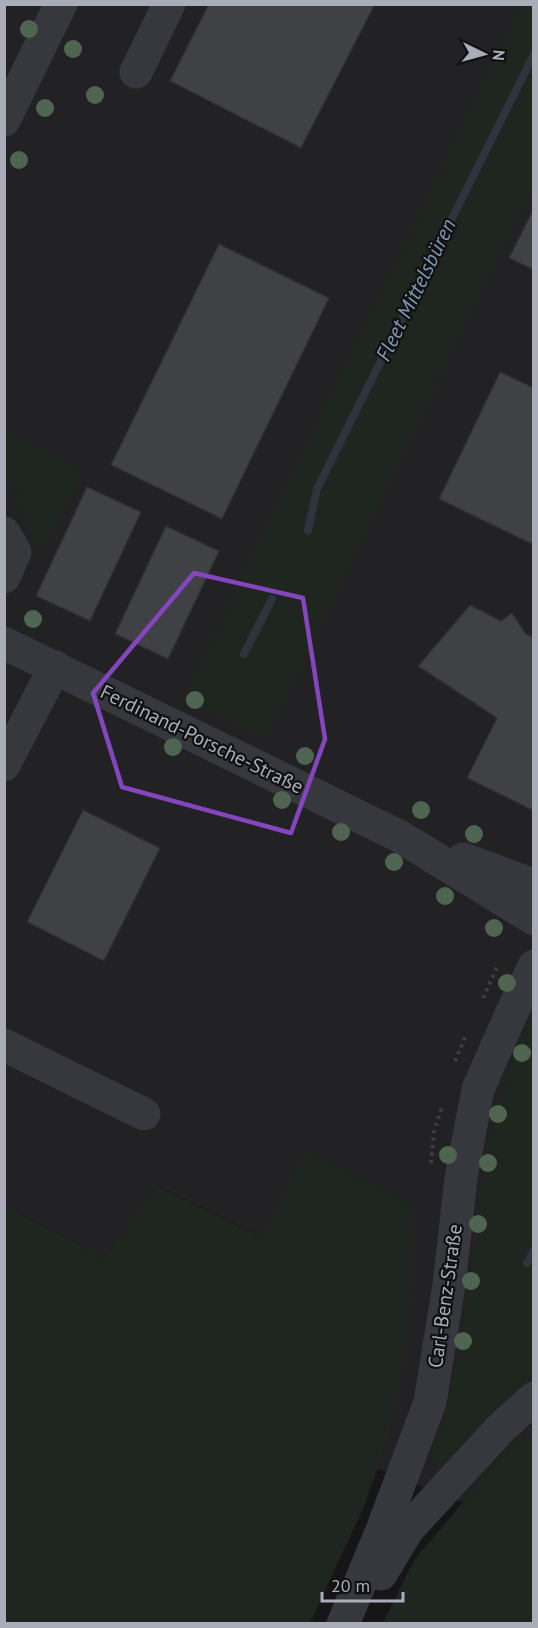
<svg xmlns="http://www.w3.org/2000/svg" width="538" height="1628" font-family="'PT Sans',sans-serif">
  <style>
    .built { fill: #222225 }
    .green { fill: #1e261f }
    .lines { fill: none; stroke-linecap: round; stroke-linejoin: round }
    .stream { stroke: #2c353c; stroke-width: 8 }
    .building { fill: #404145; stroke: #303034; stroke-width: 1.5 }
    .path { stroke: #3d3f44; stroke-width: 4; stroke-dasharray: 3 4.5; stroke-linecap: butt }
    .minor { stroke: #37383d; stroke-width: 33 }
    .tree { fill: #506452 }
    .marked { fill: none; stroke: #8446be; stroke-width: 4.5; stroke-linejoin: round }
    .labels { text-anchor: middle; stroke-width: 4.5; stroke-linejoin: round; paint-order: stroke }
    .street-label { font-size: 20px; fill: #a8adb8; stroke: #111113 }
    .water-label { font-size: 21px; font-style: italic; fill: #7f9bb3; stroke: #111113 }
  </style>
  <rect width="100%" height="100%" fill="#161618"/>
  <path class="built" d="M4,5H533L534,1432L496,1464L464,1503L377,1469L389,1436L399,1384L264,1238L158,1186L104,1258L5,1206Z"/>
  <g class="green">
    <path d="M522,5H533V185L266,740L182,699Z"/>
    <path d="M5,431L85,470L43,551L15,504L22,500L5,471Z"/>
    <path d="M533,1012V1384L448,1467L436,1466L429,1455L442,1426L462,1341L490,1126L521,1039Z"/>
    <path d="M304,1152L413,1206L410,1330L389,1436L364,1507L310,1623H5V1206L104,1258L157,1186L263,1238Z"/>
    <path d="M533,1432V1623H383L414,1560L496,1464Z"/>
  </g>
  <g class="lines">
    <g class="stream">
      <path d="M308,530L317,489L534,54"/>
      <path d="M244,654L272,599"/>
      <path d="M527,1263L534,1250"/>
    </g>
  </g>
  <g class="building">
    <path d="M209,4H375L301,148L170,81Z"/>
    <path d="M534,208V270L509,258Z"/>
    <path d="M219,244L329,298L222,519L111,465Z"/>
    <path d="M500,372L534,388V545L439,499Z"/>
    <path d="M87,487L141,512L90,621L36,596Z"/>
    <path d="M166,526L219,551L168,659L115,634Z"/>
    <path d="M470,605L501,621L512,613L526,634L534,638V811L467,778L497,718L418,666Z"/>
    <path d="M83,810L160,848L104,961L27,922Z"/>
  </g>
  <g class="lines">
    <g class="path">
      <path d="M483,998L497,967"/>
      <path d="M455,1061L466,1035"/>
      <path d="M431,1163L434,1132L442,1106"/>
    </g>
    <g class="minor">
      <path d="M136,72L169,4"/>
      <path d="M4,120L61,4"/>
      <path d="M4,533L15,552L4,577"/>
      <path d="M4,643L399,836L534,919"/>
      <path d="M4,765L55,667"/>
      <path d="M463,859L534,885"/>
      <path d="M4,1045L144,1114"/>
      <path d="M381,1574L408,1529L501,1428L534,1398"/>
      <path d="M343,1624L382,1530L430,1402L449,1285L461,1178L478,1089L512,1012L534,966"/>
    </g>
  </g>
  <g class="tree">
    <circle cx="29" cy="29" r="9"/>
    <circle cx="73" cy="49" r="9"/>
    <circle cx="95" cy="95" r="9"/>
    <circle cx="45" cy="108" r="9"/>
    <circle cx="19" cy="160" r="9"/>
    <circle cx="33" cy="619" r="9"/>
    <circle cx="195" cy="700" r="9"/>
    <circle cx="173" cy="747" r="9"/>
    <circle cx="305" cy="756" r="9"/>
    <circle cx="282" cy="800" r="9"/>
    <circle cx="421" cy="810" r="9"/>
    <circle cx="341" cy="832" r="9"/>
    <circle cx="474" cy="834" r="9"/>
    <circle cx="394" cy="862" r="9"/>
    <circle cx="445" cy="896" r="9"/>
    <circle cx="494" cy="928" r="9"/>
    <circle cx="507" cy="983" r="9"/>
    <circle cx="522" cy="1053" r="9"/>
    <circle cx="498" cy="1114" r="9"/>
    <circle cx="448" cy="1155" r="9"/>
    <circle cx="488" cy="1163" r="9"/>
    <circle cx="478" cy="1224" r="9"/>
    <circle cx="471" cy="1281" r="9"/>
    <circle cx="463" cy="1341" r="9"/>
  </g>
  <path class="marked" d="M194,573L303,598L325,739L291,833L122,787L93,693Z"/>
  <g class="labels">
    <g class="street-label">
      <text transform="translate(202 739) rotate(26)" y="7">Ferdinand-Porsche-Straße</text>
      <text transform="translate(445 1296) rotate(-82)" y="7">Carl-Benz-Straße</text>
    </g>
    <g class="water-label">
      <text transform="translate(416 290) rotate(-64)" y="7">Fleet Mittelsbüren</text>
    </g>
  </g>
  <rect width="538" height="1628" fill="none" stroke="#a8adb8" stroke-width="12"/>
  <g transform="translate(484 54) rotate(95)" stroke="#111113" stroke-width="4.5" paint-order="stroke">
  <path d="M0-4.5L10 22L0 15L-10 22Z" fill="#a8adb8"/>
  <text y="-9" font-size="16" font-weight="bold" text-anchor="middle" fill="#a8adb8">N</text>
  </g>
  <path d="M322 1592v9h81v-9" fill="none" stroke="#a8adb8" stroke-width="3"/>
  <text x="331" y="1592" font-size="18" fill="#a8adb8" stroke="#111113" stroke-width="4.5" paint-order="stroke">20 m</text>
</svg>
